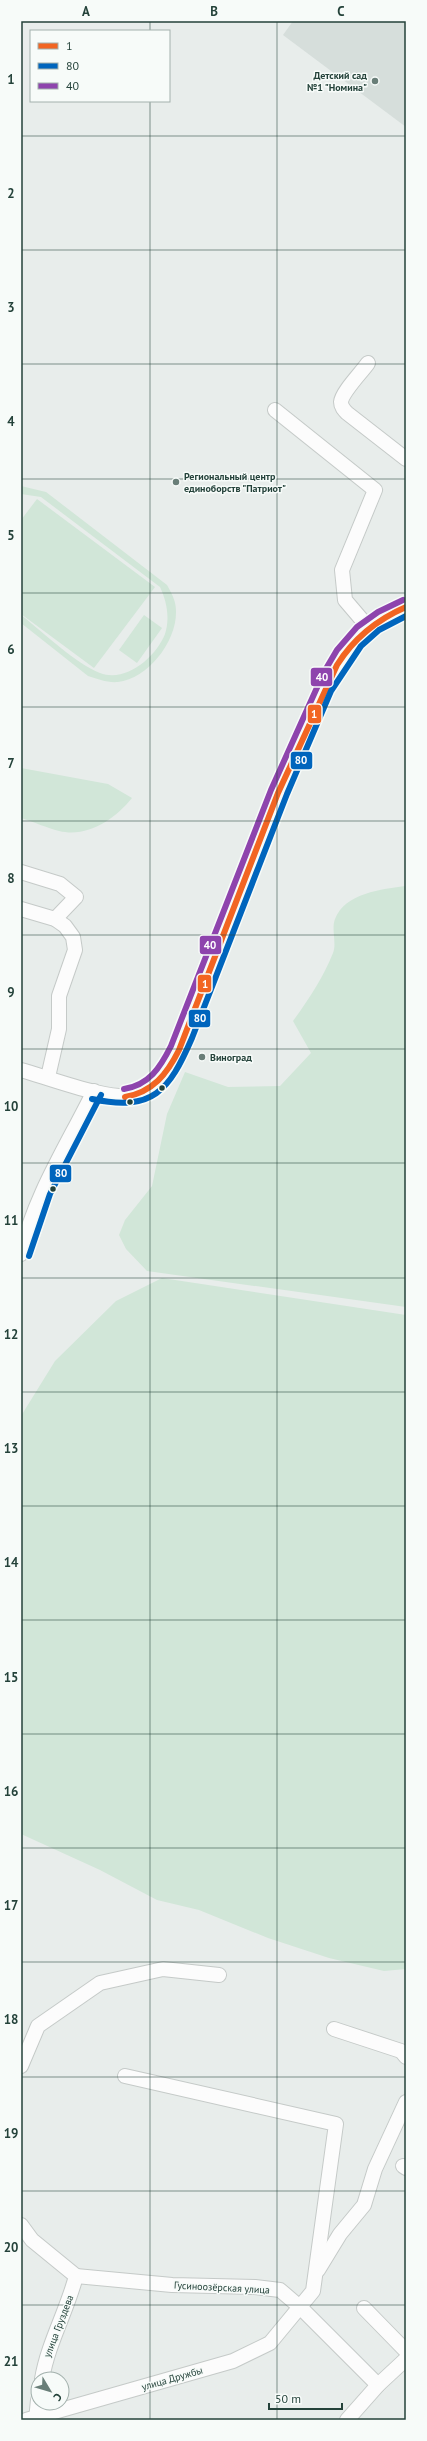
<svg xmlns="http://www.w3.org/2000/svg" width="427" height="2441" font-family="'PT Sans',sans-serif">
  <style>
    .built { fill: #d6dedb }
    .green { fill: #d1e6d8 }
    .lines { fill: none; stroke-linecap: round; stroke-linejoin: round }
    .minor-casing { stroke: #c5cac8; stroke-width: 16 }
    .minor { stroke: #fcfcfc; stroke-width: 14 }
    .bus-1-casing { stroke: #f7fbf9; stroke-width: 9 }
    .bus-2-casing { stroke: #f7fbf9; stroke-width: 9 }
    .bus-3-casing { stroke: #f7fbf9; stroke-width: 9 }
    .bus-1 { stroke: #f26522; stroke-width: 6 }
    .bus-2 { stroke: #0065bd; stroke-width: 6 }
    .bus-3 { stroke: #8e44ad; stroke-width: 6 }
    .grid { fill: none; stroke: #24423a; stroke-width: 1; stroke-opacity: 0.55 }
    .poi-dot { fill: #697e78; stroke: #f7fbf9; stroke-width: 1.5 }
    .bus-dot { fill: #24423a; stroke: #f7fbf9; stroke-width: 1.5 }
    .labels { text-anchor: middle; stroke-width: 3; stroke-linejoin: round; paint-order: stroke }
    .poi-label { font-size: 10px; font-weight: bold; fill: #24423a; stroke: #f7fbf9; text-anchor: start }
    .street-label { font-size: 10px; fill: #24423a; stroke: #f7fbf9 }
    .line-badge { stroke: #f7fbf9; stroke-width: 1.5 }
    .badge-label { font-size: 11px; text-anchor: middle; font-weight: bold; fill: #fff }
    .neatline { fill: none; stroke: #24423a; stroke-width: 1.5 }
    .grid-label { font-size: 13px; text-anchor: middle; font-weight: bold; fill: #24423a }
  </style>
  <rect width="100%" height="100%" fill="#e8edeb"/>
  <path class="built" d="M293,21H406V127L283,35Z"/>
  <g class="green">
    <path d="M21,486L46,492L167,585C172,594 176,601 176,611C177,641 148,679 118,682C108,683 97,679 88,676L21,623V615C43,632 76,664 100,673C126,683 156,657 165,634C170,618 167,602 160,587L41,497L21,494Z"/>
    <path d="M37,499L155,587L94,668L21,614V520Z"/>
    <path d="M144,615L162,628L137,663L119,650Z"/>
    <path d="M21,768L108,784L132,798C115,819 88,838 59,831C47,828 34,822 21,818Z"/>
    <path d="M406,886V1307L147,1271L126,1249L119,1235L125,1220L152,1186L167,1114L185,1072L228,1087L280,1086L311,1053L293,1021C309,999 323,978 333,953C337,943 331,929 335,919C345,893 382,889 406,886Z"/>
    <path d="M162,1278L406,1315V1969L384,1971L329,1958L268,1938L199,1910L157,1900L100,1870L21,1834V1416L55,1361L116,1301Z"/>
  </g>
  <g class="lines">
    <defs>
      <g id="minor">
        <path d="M368,363C362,372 342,392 341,402C341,407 344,410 347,413L406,459"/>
        <path d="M275,410L375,490L342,570L345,600L368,627"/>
        <path d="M21,872L60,884L76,897L55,919"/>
        <path d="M21,909L55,919L65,926L73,937L75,950L59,996V1029L48,1077"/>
        <path d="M21,1070C47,1077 115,1104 139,1094C173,1081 184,1034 197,1003C234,913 264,821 305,732C318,703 329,670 350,646C366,627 383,616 406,607"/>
        <path d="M21,1254C34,1196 68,1144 94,1091"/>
        <path d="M334,2029L401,2051L406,2057"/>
        <path d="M21,2066L38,2026L100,1983L163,1969L219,1975"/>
        <path d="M403,2166L406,2168"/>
        <path d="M21,2225L32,2240L76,2276"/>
        <path d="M318,2270L340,2234L364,2205L375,2169L406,2102"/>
        <path d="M76,2276L172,2285L255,2287L280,2290L301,2308L378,2385"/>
        <path d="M364,2308L406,2351"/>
        <path d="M42,2379C48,2343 67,2311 76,2276"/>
        <path d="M26,2420L233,2361L270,2343L313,2291L336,2124L125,2076"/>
        <path d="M36,2420L38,2400"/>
        <path d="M347,2420L378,2385L406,2359"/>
      </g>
    </defs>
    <use href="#minor" class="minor-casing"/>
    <use href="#minor" class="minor"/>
    <defs>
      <path id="bus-1" d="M125,1097C153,1092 167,1074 179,1050L278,793L337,665C354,638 376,620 406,607"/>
      <g id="bus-2">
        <path d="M92,1099C153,1112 169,1091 192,1038L287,794L331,691L361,646L379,630L406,616"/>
        <path d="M29,1256L50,1194L101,1095"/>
      </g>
      <path id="bus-3" d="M124,1089C149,1085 160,1068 171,1046L271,790L324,672L337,650L357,627L378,612L403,600"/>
    </defs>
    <use href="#bus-1" class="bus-1-casing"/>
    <use href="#bus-2" class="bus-2-casing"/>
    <use href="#bus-3" class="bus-3-casing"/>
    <use href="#bus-1" class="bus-1"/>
    <use href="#bus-2" class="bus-2"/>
    <use href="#bus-3" class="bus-3"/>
  </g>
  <path class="grid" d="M150,21V31M277,21V2420M150,101V2420M21,136H406M21,250H406M21,364H406M21,479H406M21,593H406M21,707H406M21,821H406M21,935H406M21,1049H406M21,1163H406M21,1278H406M21,1392H406M21,1506H406M21,1620H406M21,1734H406M21,1848H406M21,1962H406M21,2077H406M21,2191H406M21,2305H406"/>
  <g class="poi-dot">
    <circle cx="375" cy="81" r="4"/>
    <circle cx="176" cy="482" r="4"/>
    <circle cx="202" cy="1057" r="4"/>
  </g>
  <g class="bus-dot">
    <circle cx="162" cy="1088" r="3.5"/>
    <circle cx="130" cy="1102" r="3.5"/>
    <circle cx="53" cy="1189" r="3.5"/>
  </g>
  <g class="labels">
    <g class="poi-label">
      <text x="367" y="79" text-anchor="end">Детский сад<tspan x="367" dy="12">№1 "Номина"</tspan></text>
      <text x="184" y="480">Региональный центр<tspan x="184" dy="12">единоборств "Патриот"</tspan></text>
      <text x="210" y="1061">Виноград</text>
    </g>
    <g class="street-label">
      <text transform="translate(222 2287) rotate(3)" y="4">Гусиноозёрская улица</text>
      <text transform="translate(58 2326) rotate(-69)" y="4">улица Груздева</text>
      <text transform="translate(172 2378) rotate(-16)" y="4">улица Дружбы</text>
    </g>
  </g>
  <g class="line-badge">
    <rect x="310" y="667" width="23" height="20" rx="4" fill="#8e44ad"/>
    <rect x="307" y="704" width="15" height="20" rx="4" fill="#f26522"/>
    <rect x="290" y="751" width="23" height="19" rx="4" fill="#0065bd"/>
    <rect x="199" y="935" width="23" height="20" rx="4" fill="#8e44ad"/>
    <rect x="197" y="974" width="15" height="19" rx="4" fill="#f26522"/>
    <rect x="188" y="1009" width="23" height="19" rx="4" fill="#0065bd"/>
    <rect x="49" y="1164" width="23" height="19" rx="4" fill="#0065bd"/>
  </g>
  <g class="badge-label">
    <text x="322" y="681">40</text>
    <text x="314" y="718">1</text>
    <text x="301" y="764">80</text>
    <text x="210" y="949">40</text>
    <text x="205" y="988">1</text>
    <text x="200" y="1022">80</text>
    <text x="61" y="1177">80</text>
  </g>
  <rect width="427" height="2441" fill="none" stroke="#f7fbf9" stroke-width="44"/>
  <rect x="30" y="30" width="140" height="72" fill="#f7fbf9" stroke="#a3b1ad"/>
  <rect x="38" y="43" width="20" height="6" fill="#f26522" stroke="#a3b1ad"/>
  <text x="66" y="50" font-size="12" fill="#24423a">1</text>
  <rect x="38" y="63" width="20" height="6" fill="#0065bd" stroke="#a3b1ad"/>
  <text x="66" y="70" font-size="12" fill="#24423a">80</text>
  <rect x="38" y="83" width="20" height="6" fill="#8e44ad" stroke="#a3b1ad"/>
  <text x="66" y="90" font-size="12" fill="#24423a">40</text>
  <g transform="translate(50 2391) rotate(128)"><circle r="19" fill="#f7fbf9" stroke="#a3b1ad"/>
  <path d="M0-3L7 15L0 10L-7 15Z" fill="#697e78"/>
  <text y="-6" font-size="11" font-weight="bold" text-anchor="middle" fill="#24423a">С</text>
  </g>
  <path d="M269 2403v6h73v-6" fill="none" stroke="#24423a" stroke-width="2"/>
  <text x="275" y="2403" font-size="12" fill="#24423a" stroke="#f7fbf9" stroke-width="3" paint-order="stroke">50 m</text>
  <rect x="22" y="22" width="383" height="2397" class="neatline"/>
  <g class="grid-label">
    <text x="86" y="16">A</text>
    <text x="214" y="16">B</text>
    <text x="341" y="16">C</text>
    <text x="11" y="84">1</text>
    <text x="11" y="198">2</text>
    <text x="11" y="312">3</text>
    <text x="11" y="426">4</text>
    <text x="11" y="540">5</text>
    <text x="11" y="654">6</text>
    <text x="11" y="768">7</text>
    <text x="11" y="883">8</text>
    <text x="11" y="997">9</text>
    <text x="11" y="1111">10</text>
    <text x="11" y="1225">11</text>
    <text x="11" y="1339">12</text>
    <text x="11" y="1453">13</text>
    <text x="11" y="1567">14</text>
    <text x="11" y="1682">15</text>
    <text x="11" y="1796">16</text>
    <text x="11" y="1910">17</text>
    <text x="11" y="2024">18</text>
    <text x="11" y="2138">19</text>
    <text x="11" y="2252">20</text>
    <text x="11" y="2366">21</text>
  </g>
</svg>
